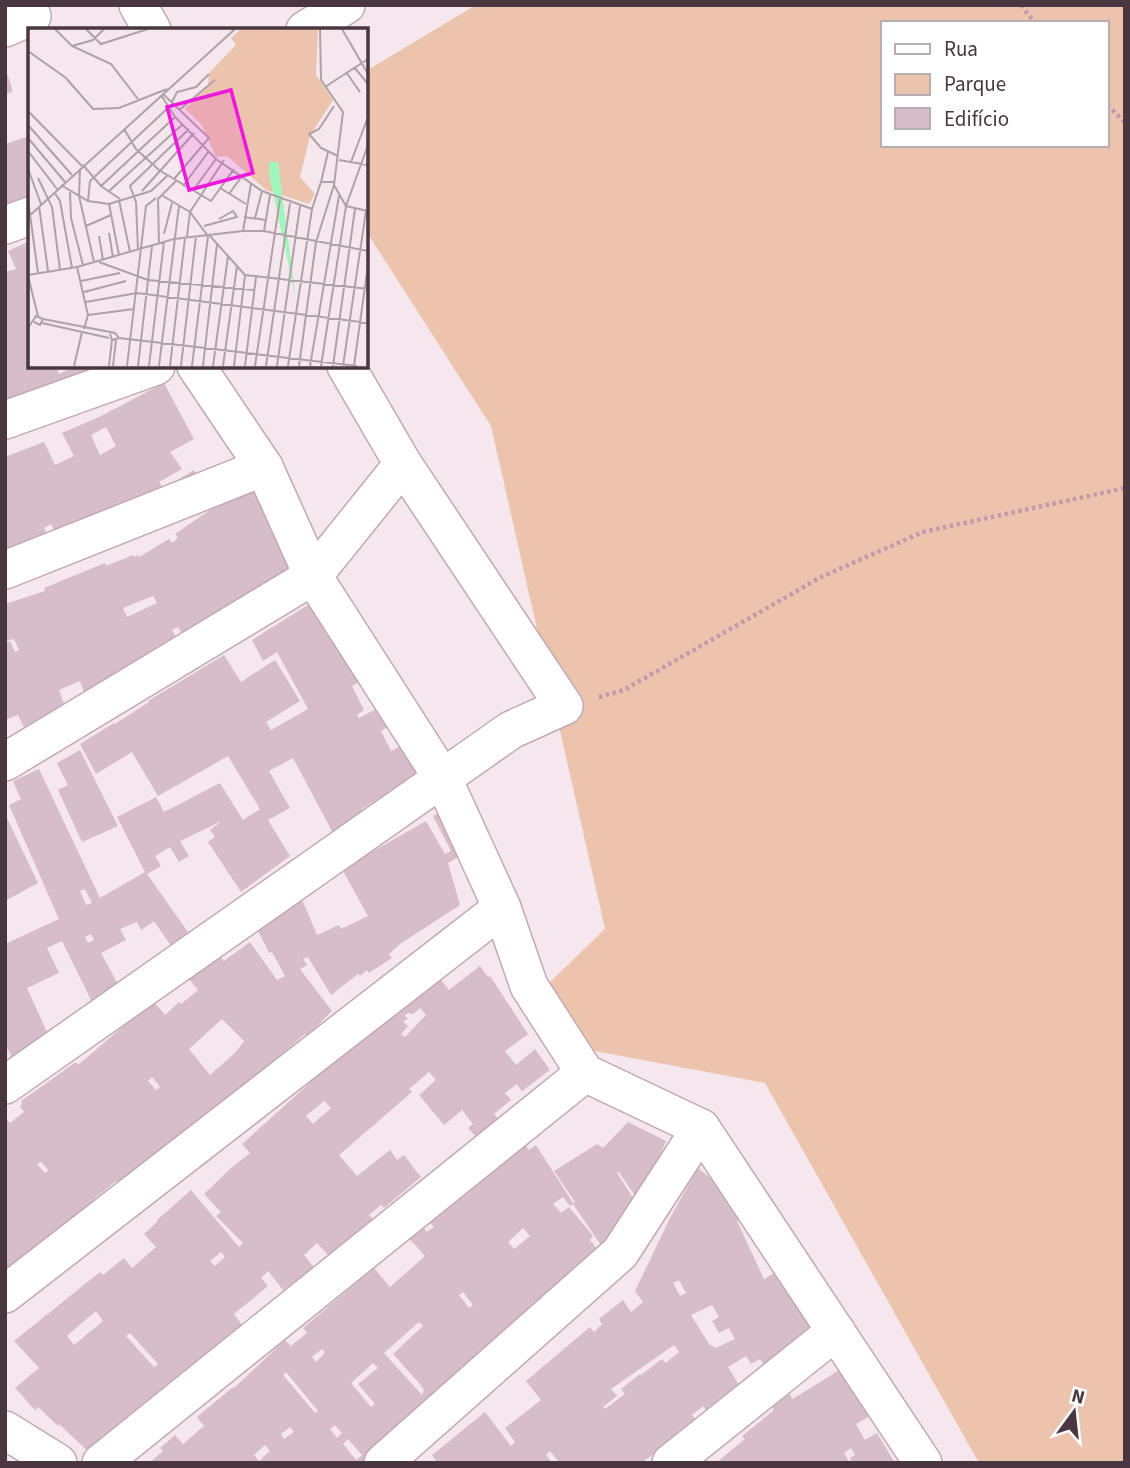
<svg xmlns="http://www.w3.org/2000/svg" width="1130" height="1468" font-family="'Source Sans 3',sans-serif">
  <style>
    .green { fill: #ecc4ad; fill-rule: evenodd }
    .building { fill: #d7bcc9; fill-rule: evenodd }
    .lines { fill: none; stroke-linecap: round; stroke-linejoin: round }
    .street-casing { stroke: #c1a9b4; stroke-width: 40 }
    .path { stroke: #c499ac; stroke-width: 4.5; stroke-dasharray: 3.5 3.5; stroke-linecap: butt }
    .street { stroke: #fff; stroke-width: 37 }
    .inset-road { fill: none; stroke: #b0a0a7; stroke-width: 2 }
    .view { fill: #ed17dd; fill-opacity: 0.15; stroke: #ed17dd; stroke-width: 3.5 }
    .inset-edge { fill: none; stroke: #49363f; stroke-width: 3.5 }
  </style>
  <rect width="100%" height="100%" fill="#f5e7ed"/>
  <path class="green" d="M476,5H1125V1463H979L765,1083L584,1049L545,987L605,929L491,426L366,231V71ZM883,23H1107V145H883Z"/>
  <g class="building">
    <path d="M5,68L12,88V92L5,94Z"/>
    <path d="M27,137L30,144V170L27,171L30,201L5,209V144Z"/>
    <path d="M30,241V366H56L59,374L76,366H125L5,416V272L16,269L8,251Z"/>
    <path d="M164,383L194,439L170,452L182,469L159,482L163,488L170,483V485L194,470L200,479L63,547L51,524L44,528L53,548L5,570V457L44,442L55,465L74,456L62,433L101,416ZM106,427L116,446L100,455L91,435Z"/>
    <path d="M252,487L300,569L184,636L178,627L172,630L179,642L84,692L80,681L59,690L64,704L24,727L18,715L5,720V643L10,641L15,652L19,650L14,639L5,641V604L45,591L44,588L105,563L106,566L133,555L134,557L139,555V557L169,539L172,543L178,538L175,534L229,497L231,501ZM153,596L157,603L127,617L123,608Z"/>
    <path d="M311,603L377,672L352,686L364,710L357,715L359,718L391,701L401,719L381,731L391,751L415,739L432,766L365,807L362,809L365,816L333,833L293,758L269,771L290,808L268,820L290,856L241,892L208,842L215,837L210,830L222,821L180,841L189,856L179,862L170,847L155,856L161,866L147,874L188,932L171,946L154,921L141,930L137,922L120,929L126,940L101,953L119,986L93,1001L91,1000L62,941L47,948L59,973L27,988L47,1032L43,1034L45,1039L12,1058L8,1049H5V944L59,919L9,805L21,799L13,781L39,769L100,898L145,872L117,817L156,797L164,812L220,783L243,820L260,809L228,756L158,796L132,752L96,774L80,744L114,723L115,724L149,702L148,701L224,655L241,682L275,660L300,701L266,722L271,730L308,709L277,652L263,661L252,640ZM85,889L92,903L86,905L80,891ZM91,934L94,940L88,943L85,937Z"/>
    <path d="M80,750L118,826L82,842L58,790L68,785L57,763Z"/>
    <path d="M452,806L474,848L448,863L460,905L400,944L389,954L392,958L369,973L367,970L360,976L358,974L331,995L308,957L303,959L307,965L300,969L332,1011L307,1036L305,1034L269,1065L127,1196L116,1181L94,1199L106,1214L5,1298V1117L10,1123L24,1112L20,1106L22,1104L21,1101L76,1062L78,1065L153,1001L165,1015L179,1002L181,1004L198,990L185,974L217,951L224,961L250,942L277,980L285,976L272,952L269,953L256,927L301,897L317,935L339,925L341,929L368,916L342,869L426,821L445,854L451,851L433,816ZM222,1019L244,1041L236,1052L210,1075L189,1049ZM152,1077L160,1087L156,1090L148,1081ZM41,1162L48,1170L45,1173L37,1164Z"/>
    <path d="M5,814L38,883L5,901Z"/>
    <path d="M480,966L488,977L490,976L528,1034L505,1051L516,1065L535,1049L550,1070L522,1091L517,1084L505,1093L511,1100L494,1114L499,1120L477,1138L468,1128L473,1124L462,1110L444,1125L419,1095L436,1080L429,1072L409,1089L412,1092L339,1155L357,1176L390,1150L397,1160L404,1155L421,1177L384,1208L381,1205L369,1215L373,1219L330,1257L317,1243L304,1255L314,1267L283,1290L268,1271L261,1278L268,1286L234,1314L245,1329L94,1457L59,1424L58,1426L38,1407L35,1410L15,1388L39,1368L14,1341L100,1272L103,1275L124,1258L132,1268L156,1247L144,1234L158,1221L157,1220L191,1190L239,1247L243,1243L216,1216L221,1212L204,1194L231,1168L250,1153L242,1144L434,971L449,990ZM420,1008L426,1015L405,1037L401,1034L408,1026L403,1022L408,1018L404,1016L408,1013L413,1014ZM324,1101L331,1108L313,1124L306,1116ZM221,1252L225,1257L215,1266L210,1261ZM96,1311L103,1321L74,1345L67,1336ZM130,1333L158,1364L154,1367L126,1336Z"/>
    <path d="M628,1122L666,1141L639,1202L619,1172L617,1173L639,1207L609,1257L573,1204L570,1206L563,1197L553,1204L561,1213L569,1207L593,1236L590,1240L604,1258L365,1463H263L260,1460L270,1451L265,1445L254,1455L259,1461L257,1463H149L163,1451L160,1448L175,1435L183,1444L204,1426L197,1417L233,1387L234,1388L285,1340L291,1346L307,1333L303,1328L374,1268L390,1287L425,1256L408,1237L422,1226L427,1232L434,1227L428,1221L524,1143L529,1150L536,1145L573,1203L575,1202L554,1171L597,1144L603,1148ZM523,1228L530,1236L514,1249L508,1242ZM463,1292L473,1305L469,1308L459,1295ZM419,1322L423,1326L393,1354L419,1383L424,1390L422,1395L384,1353ZM322,1349L325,1353L316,1362L312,1357ZM373,1363L378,1368L358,1384L375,1404L371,1407L351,1383ZM286,1372L318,1411L315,1413L283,1375ZM335,1425L342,1433L337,1438L330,1429ZM290,1427L294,1432L284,1439L281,1434ZM348,1439L362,1455L356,1460L343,1444Z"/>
    <path d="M698,1168L715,1182L741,1216L737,1221L764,1279L788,1265L818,1328L765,1367L760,1359L751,1364L746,1356L728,1367L741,1388L707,1411L703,1406L692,1415L696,1420L682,1434L641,1463H560L550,1451L546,1455L552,1463H437L432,1455L485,1412L511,1446L515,1442L505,1428L541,1400L526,1381L590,1327L594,1332L602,1324L599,1319L623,1300L631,1312L643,1302L635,1291L671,1216ZM679,1280L686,1293L680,1296L673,1283ZM712,1305L719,1317L712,1321L719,1333L729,1328L735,1339L716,1348L709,1344L691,1315ZM674,1345L679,1352L666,1363L662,1359L641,1375L640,1374L621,1389L625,1394L605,1409L603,1407L617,1396L611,1389Z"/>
    <path d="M841,1369L870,1416L856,1424L865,1440L877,1433L895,1463H853L850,1458L855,1455L851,1448L844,1453L850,1463H716L745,1439L742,1436L774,1410L771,1404L790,1394L792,1399L796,1397Z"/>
  </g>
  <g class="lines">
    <defs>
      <g id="street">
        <path d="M138,5L152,30"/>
        <path d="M5,28L32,16"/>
        <path d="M305,30L346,5"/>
        <path d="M5,225L30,216"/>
        <path d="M196,366L264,467L313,576L443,779L502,908L529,986L585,1073L701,1128L923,1463"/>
        <path d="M5,420L156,366"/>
        <path d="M5,570L264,467"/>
        <path d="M5,762L313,576L403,464"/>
        <path d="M5,1085L511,730L564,706L403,464L346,366"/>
        <path d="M5,1294L502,908"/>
        <path d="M5,1430L58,1463"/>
        <path d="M101,1463L585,1073"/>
        <path d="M383,1463L620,1253L701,1128"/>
        <path d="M671,1463L836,1331"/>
      </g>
    </defs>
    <use href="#street" class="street-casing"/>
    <g class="path">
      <path d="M1021,5L1035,23"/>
      <path d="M1107,105L1125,122"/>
      <path d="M599,697L624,690L821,577L923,532L1125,488"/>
    </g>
    <use href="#street" class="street"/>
  </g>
  <g transform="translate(28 28)">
    <rect width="340" height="340" fill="#f5e7ed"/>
    <path d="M213,1H290L288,47L305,72L282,108L272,149L287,166L281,176L238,162L199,128L188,129L173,96L157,81L180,57L181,45L208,17L203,10Z" fill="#ecc4ad"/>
    <path d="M241,134H250L268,272L241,146Z" fill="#a0f6bc"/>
    <path class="inset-road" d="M27,1L44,18L83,36L110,71M58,1L73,16L120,1M292,1L293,52L315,84L306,157L318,178L340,183M314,1L340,46M44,18L65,12L76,1M0,23L38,50L65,81L91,80L139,61M326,39L340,56M318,44L332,64M297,59L340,31M135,66L181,110L146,151M133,67L147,89L188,131L234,163L284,181M144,74L149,64L168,59L181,46M306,78L291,101L281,106L293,120L310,128M151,82L187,52M0,83L54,138M0,97L44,147M96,101L108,121L131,142L183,173L206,141M0,110L37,154M0,123L29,161M311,132L340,137M323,134L340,89M55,137L73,158L92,171M0,141L13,176M52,142L51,168L66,234M10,150L24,179L32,242M293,154L300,124M33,157L60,173L81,176L123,163L139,148M73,158L147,89M155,158L181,123M192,160L218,176M166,161L188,131M114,163L166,105M26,164L32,173L44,240M42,164L43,190L55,237M80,164L155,96M201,166L214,148M135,168L162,184L180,208L164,338M0,172L10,245M91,172L102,224M60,173L62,153L141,79M81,176L91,227M11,178L20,243M0,189L207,1M216,189L238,192M227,190L234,163M58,198L83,187M176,198L209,189L205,183L191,191M215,203L223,156M236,203L242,167M81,205L85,229M136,206L144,175M71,208L75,232M182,208L217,247M159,209L162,184L196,132M131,216L130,171L148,153M110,222L108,174L102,158L161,101M71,234L120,252L227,262M49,239L60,287L56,301M0,247L49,239L146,211L215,203H236L340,223M217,247L340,261M0,248L10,288M53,253L92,245M56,264L98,253M58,274L109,265L340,295M60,287L106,281M15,291L87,305L91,310L84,312L82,306M14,295L81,310M0,300L8,288L15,291L12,297L6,294M91,310L329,338M46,338L54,304M81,338L84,312M85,338L88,312M99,338L118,178L128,170M110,338L124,218M121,338L136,214M131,338L151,178M142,338L157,210M153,338L168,208M175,338L189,216M185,338L200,228M195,338L209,238M206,338L217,247M217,338L228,249M227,338L252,171M238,338L262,175M249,338L272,178M260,338L284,181L293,154H306M271,338L288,214L306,157M282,338L311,168M293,338L318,178L340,117M305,338L327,181M315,338L338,183M326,338L340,237"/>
    <path class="view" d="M203,62L225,145L161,162L139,79Z"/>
    <rect width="340" height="340" class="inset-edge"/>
  </g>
  <rect width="1130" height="1468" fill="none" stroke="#49363f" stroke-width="14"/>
  <rect x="881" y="21" width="228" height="126" fill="#ffffff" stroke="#b6afb2" stroke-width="2"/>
  <rect x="895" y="44" width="35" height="10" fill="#ffffff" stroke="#b6afb2" stroke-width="2"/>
  <text x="944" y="56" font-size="21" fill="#49363f">Rua</text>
  <rect x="895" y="74" width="35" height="21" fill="#ecc4ad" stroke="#b6afb2" stroke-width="2"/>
  <text x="944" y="91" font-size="21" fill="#49363f">Parque</text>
  <rect x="895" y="108" width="35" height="21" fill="#d7bcc9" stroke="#b6afb2" stroke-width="2"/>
  <text x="944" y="126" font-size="21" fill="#49363f">Edifício</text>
  <g transform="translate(1074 1412) rotate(15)" stroke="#ffffff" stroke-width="5" paint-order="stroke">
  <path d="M0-5L12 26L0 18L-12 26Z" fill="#49363f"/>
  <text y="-10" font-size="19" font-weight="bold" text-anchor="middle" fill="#49363f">N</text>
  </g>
</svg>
